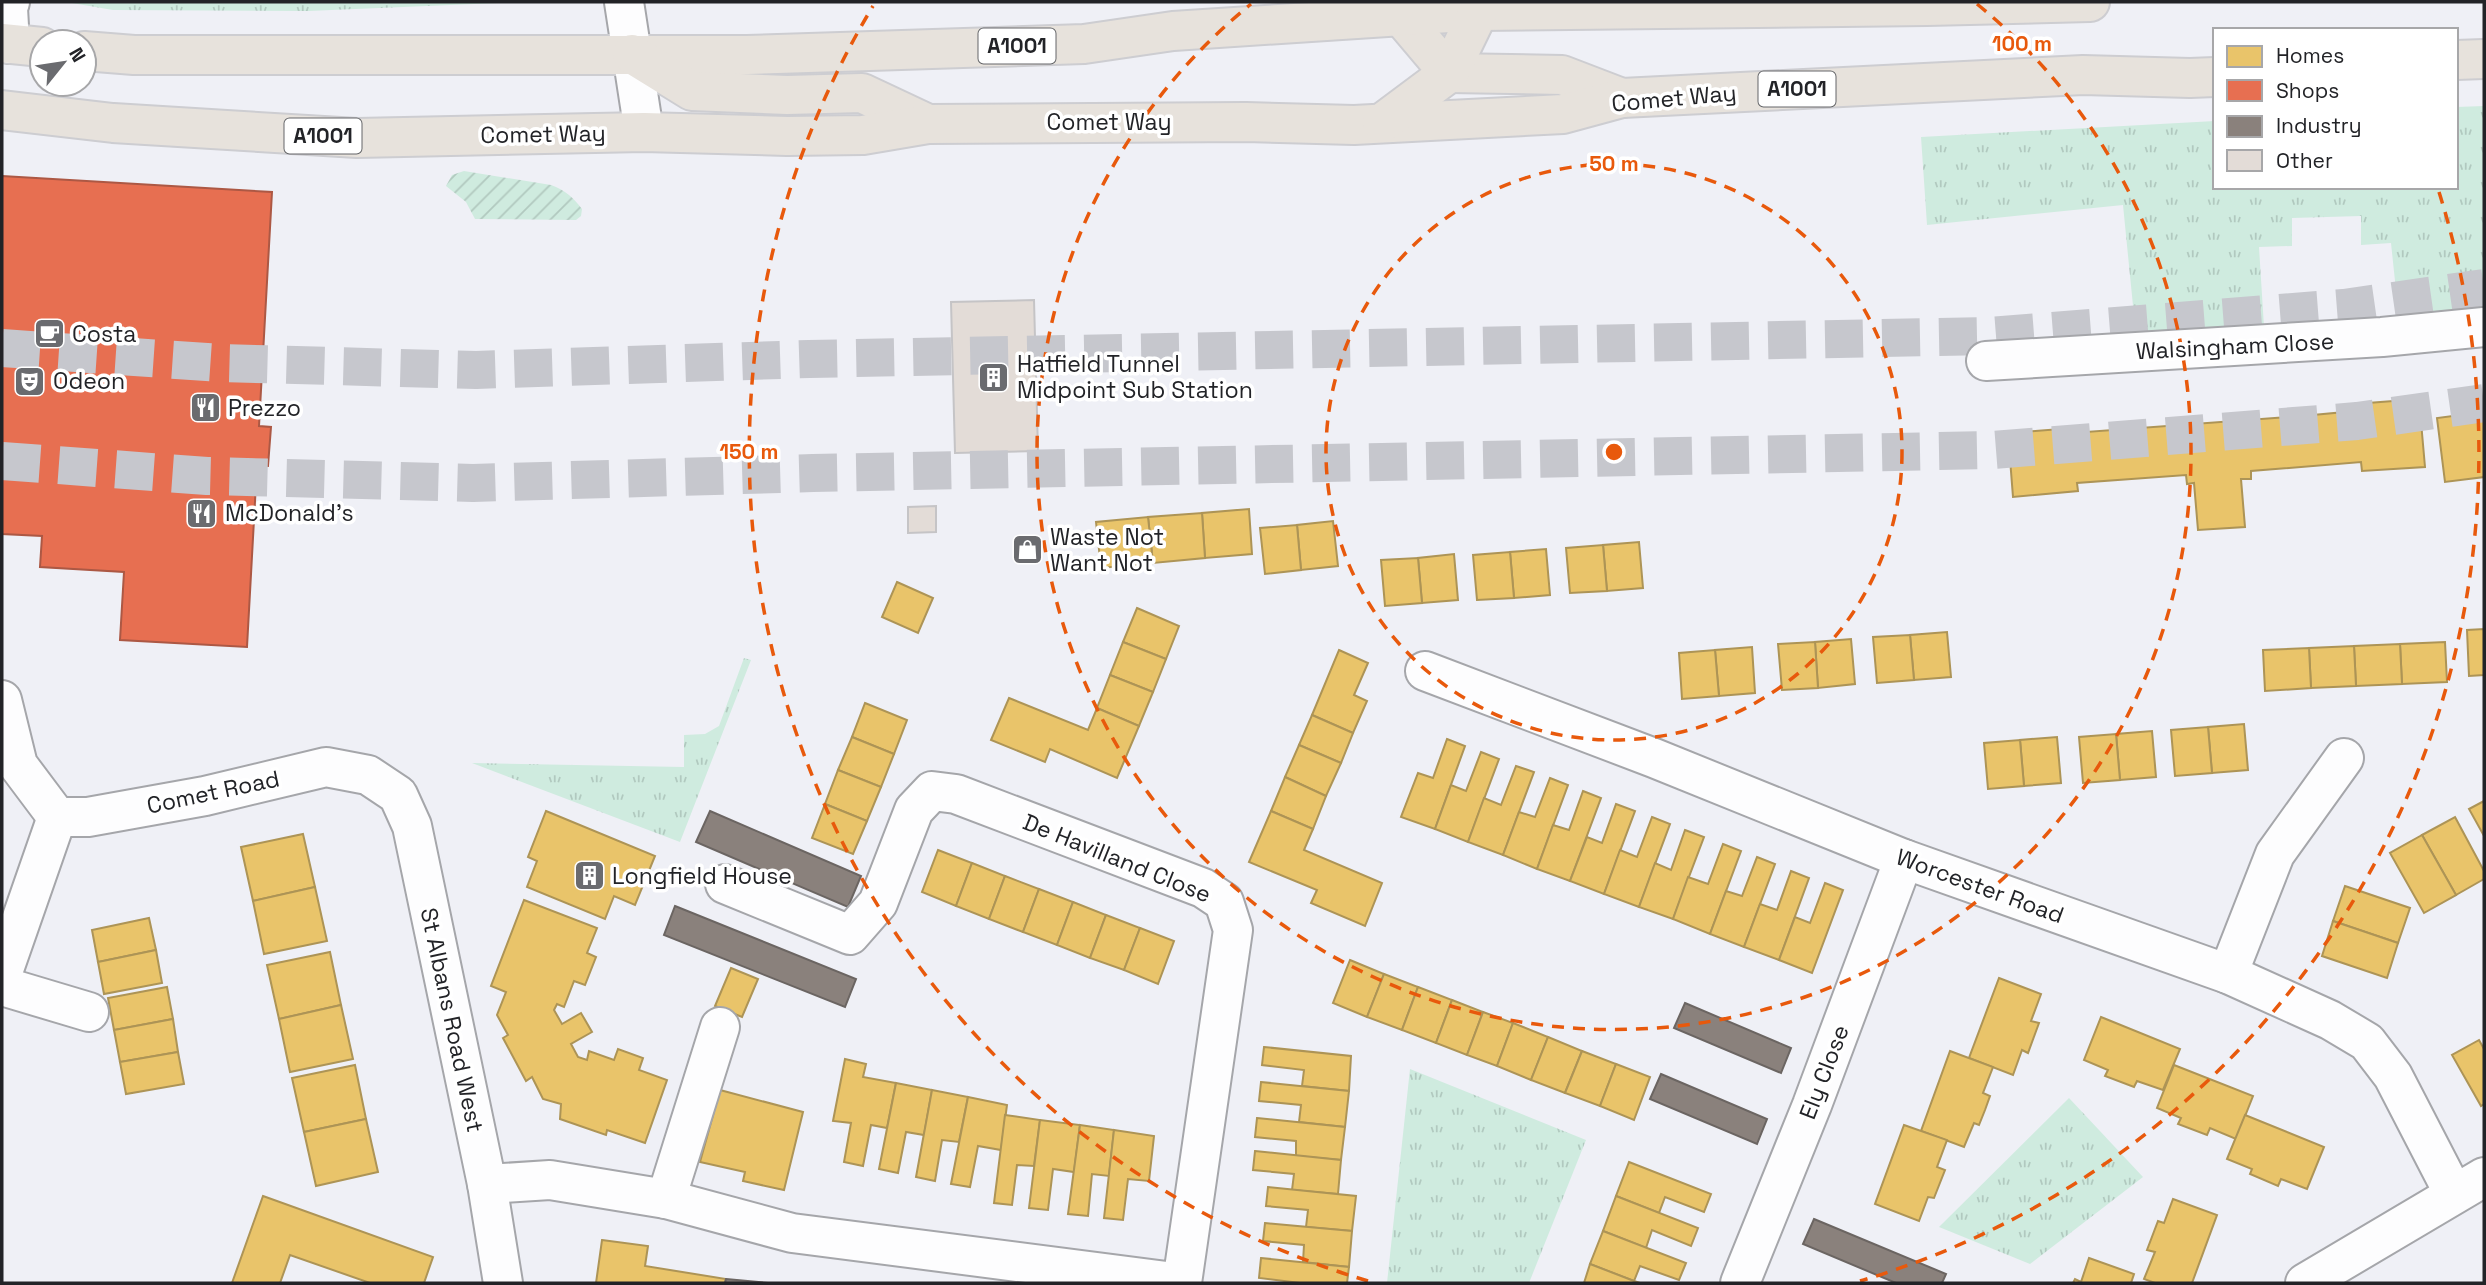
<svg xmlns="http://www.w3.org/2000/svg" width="2486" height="1285" font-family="'Space Grotesk',sans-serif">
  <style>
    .grass { fill: url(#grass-tufts) }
    .garden { fill: url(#garden-furrows) }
    .homes { fill: #e9c46a; stroke: #ad9456; stroke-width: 2 }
    .shops { fill: #e76f51; stroke: #ac5844; stroke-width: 2 }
    .industry { fill: #8a817c; stroke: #6b6562; stroke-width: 2 }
    .building { fill: #e3dcd7; stroke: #c5c4c6; stroke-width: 2 }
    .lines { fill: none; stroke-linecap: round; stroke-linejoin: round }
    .motorway-tunnel { stroke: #c6c7cd; stroke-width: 38; stroke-dasharray: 38 19; stroke-linecap: butt }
    .minor-casing { stroke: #a5a6aa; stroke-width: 42 }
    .tertiary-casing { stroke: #a5a6aa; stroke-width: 42 }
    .primary-casing { stroke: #cdcdd1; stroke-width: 42 }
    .minor { stroke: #fdfdfe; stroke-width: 38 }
    .tertiary { stroke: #fdfdfe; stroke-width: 38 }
    .primary { stroke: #e7e2dc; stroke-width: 38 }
    .ring { fill: none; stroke: #e8590c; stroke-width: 3.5; stroke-dasharray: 12 9 }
    .labels { text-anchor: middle; stroke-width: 7; stroke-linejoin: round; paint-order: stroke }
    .shield { fill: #fff; stroke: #646568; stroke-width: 2 }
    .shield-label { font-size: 21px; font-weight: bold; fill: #222327 }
    .street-label { font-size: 23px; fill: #222327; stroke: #fff }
    .poi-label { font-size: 23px; fill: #222327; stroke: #fff; text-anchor: start }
    .centre { fill: #e8590c; stroke: #fff; stroke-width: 3.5 }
    .ring-label { font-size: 21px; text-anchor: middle; font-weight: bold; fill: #e8590c; stroke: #fff; stroke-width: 7; stroke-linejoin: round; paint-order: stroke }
  </style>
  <defs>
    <pattern id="grass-tufts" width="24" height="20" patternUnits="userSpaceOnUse" patternTransform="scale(1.75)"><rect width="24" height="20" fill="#cfebdf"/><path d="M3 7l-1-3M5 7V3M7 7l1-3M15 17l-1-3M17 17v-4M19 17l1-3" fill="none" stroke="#b1c9bf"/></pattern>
    <pattern id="garden-furrows" width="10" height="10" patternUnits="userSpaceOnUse" patternTransform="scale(1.75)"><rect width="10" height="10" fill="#cfebdf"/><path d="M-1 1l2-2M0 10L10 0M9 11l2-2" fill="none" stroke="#b1c9bf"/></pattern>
  </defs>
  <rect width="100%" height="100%" fill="#eff0f6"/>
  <g class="grass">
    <path d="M66,2H522L308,11L113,10Z"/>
    <path d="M2484,106V309L2399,319L2391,243L2361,245V216L2292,218V246L2259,247L2264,327L2136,336L2123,205L1927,225L1921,137L2215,121V187H2456V107Z"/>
    <path d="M744,658L751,660L680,842L472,763L684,767V735L705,734L719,726Z"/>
    <path d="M1410,1069L1586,1140L1529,1283H1387Z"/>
    <path d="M2069,1098L2143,1177L2030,1264L1939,1227Z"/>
  </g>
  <path class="garden" d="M464,171L551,185C565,190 573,197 582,209L581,216L576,220L475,219L466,202L446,186L452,175Z"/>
  <g class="homes">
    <path d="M2419,399L2425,467L2362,471L2361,462L2251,471V479H2241L2245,527L2198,530L2194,483L2187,484L2186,475L2077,483L2078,491L2013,497L2008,433L2073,428V433L2302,416L2355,411V404Z"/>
    <path d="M2484,412V477L2445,482L2437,418Z"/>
    <path d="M1249,509L1252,554L1205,558L1202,513Z"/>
    <path d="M1202,513L1205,558L1153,563L1148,517Z"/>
    <path d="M1148,517L1153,563L1101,568L1096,522Z"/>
    <path d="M1333,521L1338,566L1301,570L1297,525Z"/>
    <path d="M1297,525L1301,570L1265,574L1260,528Z"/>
    <path d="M1639,542L1643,588L1607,591L1603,545Z"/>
    <path d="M1603,545L1607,591L1570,593L1566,548Z"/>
    <path d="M1546,549L1550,595L1514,598L1510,552Z"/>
    <path d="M1510,552L1514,598L1477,600L1473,555Z"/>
    <path d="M1454,554L1458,600L1422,603L1418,558Z"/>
    <path d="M1418,558L1422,603L1385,606L1381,560Z"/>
    <path d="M897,582L933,598L918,633L882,617Z"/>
    <path d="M1137,608L1179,626L1166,659L1123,642Z"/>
    <path d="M2484,629V675L2469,676L2467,630Z"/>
    <path d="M1947,632L1951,677L1914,680L1910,635Z"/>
    <path d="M1910,635L1914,680L1877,683L1873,637Z"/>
    <path d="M1851,639L1855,684L1818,688L1815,642Z"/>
    <path d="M1123,642L1166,659L1153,692L1110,675Z"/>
    <path d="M1815,642L1818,688L1782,690L1778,644Z"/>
    <path d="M2445,642L2447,682L2402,684L2400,644Z"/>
    <path d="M2400,644L2402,684L2356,686L2354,646Z"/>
    <path d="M2354,646L2356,686L2311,688L2309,648Z"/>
    <path d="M1752,647L1755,693L1719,696L1715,650Z"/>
    <path d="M2309,648L2311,688L2265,691L2263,650Z"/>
    <path d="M1339,650L1368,663L1354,695L1367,701L1353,733L1312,715Z"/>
    <path d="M1715,650L1719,696L1682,699L1679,653Z"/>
    <path d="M1110,675L1153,692L1139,726L1097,708Z"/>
    <path d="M1009,698L1088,730L1097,708L1139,726L1117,778L1050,749L1045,762L991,740Z"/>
    <path d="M865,703L907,720L894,754L852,737Z"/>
    <path d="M1312,715L1353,733L1341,763L1299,745Z"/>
    <path d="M2244,724L2248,770L2212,773L2208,727Z"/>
    <path d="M2208,727L2212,773L2175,776L2171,730Z"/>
    <path d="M2152,731L2156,777L2120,780L2116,734Z"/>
    <path d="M2116,734L2120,780L2083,783L2079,737Z"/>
    <path d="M852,737L894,754L881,787L838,770Z"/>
    <path d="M2057,737L2061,783L2024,786L2020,740Z"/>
    <path d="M1447,739L1465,746L1435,829L1401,817L1418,773L1433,778Z"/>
    <path d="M2020,740L2024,786L1988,789L1984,743Z"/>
    <path d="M1299,745L1341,763L1326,796L1285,777Z"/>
    <path d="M1481,752L1499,759L1468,842L1435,829L1451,785L1466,791Z"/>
    <path d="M1516,766L1534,772L1503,855L1468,842L1484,798L1501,805Z"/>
    <path d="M838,770L881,787L867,821L825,804Z"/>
    <path d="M1285,777L1326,796L1313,829L1271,811Z"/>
    <path d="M1550,778L1568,785L1537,869L1503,855L1519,812L1535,817Z"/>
    <path d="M1583,791L1601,798L1570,881L1537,869L1553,825L1569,830Z"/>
    <path d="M2484,801V836L2469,809Z"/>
    <path d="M825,804L867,821L853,854L812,838Z"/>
    <path d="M1616,804L1635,811L1604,894L1570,881L1587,837L1602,843Z"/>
    <path d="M546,811L655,856L635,905L614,896L605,919L527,887L537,861L528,857Z"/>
    <path d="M1271,811L1313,829L1304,850L1382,883L1365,926L1311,903L1317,890L1249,862Z"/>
    <path d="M1652,817L1670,824L1639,907L1604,894L1620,850L1637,857Z"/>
    <path d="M2455,817L2484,871V879L2456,895L2422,835Z"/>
    <path d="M1685,830L1704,837L1673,919L1639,907L1655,863L1671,870Z"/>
    <path d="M303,834L315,887L253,901L241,847Z"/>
    <path d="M2422,835L2456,895L2424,913L2390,853Z"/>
    <path d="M1723,844L1741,851L1710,934L1673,919L1688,877L1708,884Z"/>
    <path d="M938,850L972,863L956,906L922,892Z"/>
    <path d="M1757,857L1775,864L1744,947L1710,934L1726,891L1742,896Z"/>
    <path d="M972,863L1005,876L989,919L956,906Z"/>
    <path d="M1791,871L1809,878L1779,960L1744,947L1760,904L1777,910Z"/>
    <path d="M1005,876L1039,889L1023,932L989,919Z"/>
    <path d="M1825,883L1843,890L1812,973L1779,960L1795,917L1810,923Z"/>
    <path d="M2345,886L2410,908L2398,943L2333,921Z"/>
    <path d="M315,887L327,941L264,954L253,901Z"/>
    <path d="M1039,889L1073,902L1057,945L1023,932Z"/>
    <path d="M524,900L597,928L587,953L596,957L585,985L574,981L564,1007L557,1004L554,1010L562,1024L581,1013L592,1032L571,1044L578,1057L587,1060L589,1051L614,1060L618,1049L643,1058L639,1070L667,1080L645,1143L607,1130L606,1135L560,1119L561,1104L543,1099L532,1077L526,1081L503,1038L508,1035L497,1015L506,992L491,986Z"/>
    <path d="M1073,902L1106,915L1090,958L1057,945Z"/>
    <path d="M1106,915L1140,928L1124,970L1090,958Z"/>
    <path d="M149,918L156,950L98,962L92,930Z"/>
    <path d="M2333,921L2398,943L2387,978L2322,956Z"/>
    <path d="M1140,928L1174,941L1158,984L1124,970Z"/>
    <path d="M156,950L162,983L104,994L98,962Z"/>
    <path d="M330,952L341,1005L279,1019L267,965Z"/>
    <path d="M1350,960L1384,974L1367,1017L1333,1003Z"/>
    <path d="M731,968L758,979L742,1017L715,1006Z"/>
    <path d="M1384,974L1418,987L1402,1030L1367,1017Z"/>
    <path d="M1999,978L2041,994L2031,1021L2039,1023L2028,1053L2022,1050L2013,1075L1969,1058Z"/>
    <path d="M167,987L173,1019L114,1030L108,998Z"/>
    <path d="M1418,987L1452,1000L1436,1043L1402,1030Z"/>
    <path d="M1452,1000L1483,1012L1467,1055L1436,1043Z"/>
    <path d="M341,1005L353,1059L290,1072L279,1019Z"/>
    <path d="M1483,1012L1513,1023L1497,1066L1467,1055Z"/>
    <path d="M2101,1017L2180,1049L2163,1090L2137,1081L2134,1087L2105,1076L2108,1070L2084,1060Z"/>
    <path d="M173,1019L178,1052L120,1062L114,1030Z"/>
    <path d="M1513,1023L1548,1037L1531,1080L1497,1066Z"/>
    <path d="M1548,1037L1582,1051L1565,1093L1531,1080Z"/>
    <path d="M2479,1040L2484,1049V1104L2481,1106L2452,1055Z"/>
    <path d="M1264,1047L1351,1056L1349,1091L1302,1086L1304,1070L1262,1065Z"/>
    <path d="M1582,1051L1616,1064L1600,1106L1565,1093Z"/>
    <path d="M1950,1051L1993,1067L1983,1093L1990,1096L1985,1110L1979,1125L1974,1123L1964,1147L1921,1131Z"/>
    <path d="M178,1052L184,1084L126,1094L120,1062Z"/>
    <path d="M845,1059L866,1064L863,1077L896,1083L887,1128L871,1125L863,1166L844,1162L851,1123L833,1121Z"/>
    <path d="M1616,1064L1650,1077L1634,1120L1600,1106Z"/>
    <path d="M355,1065L366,1119L304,1132L292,1078Z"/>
    <path d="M2174,1065L2253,1096L2236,1139L2210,1128L2207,1135L2178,1124L2181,1118L2157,1108Z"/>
    <path d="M1261,1082L1349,1091L1345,1127L1299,1122L1301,1105L1259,1101Z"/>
    <path d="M896,1083L932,1090L924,1135L906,1132L898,1173L879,1169Z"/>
    <path d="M720,1090L803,1112L784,1190L743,1181L745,1172L700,1162Z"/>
    <path d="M932,1090L968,1097L959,1142L942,1140L935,1181L916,1177Z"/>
    <path d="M968,1097L1007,1105L1001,1150L978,1146L970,1187L951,1184Z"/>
    <path d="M1005,1115L1040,1120L1034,1166L1017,1165L1012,1205L994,1203Z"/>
    <path d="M2245,1115L2324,1147L2307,1189L2281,1179L2278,1186L2250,1174L2252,1169L2227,1159Z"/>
    <path d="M1257,1118L1345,1127L1341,1160L1296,1156V1141L1255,1137Z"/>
    <path d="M366,1119L378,1172L316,1186L304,1132Z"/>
    <path d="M1040,1120L1080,1125L1074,1172L1053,1169L1048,1210L1029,1208Z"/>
    <path d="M1080,1125L1114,1130L1109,1176L1092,1174L1088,1216L1068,1214Z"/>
    <path d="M1904,1125L1947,1140L1937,1167L1945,1170L1934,1198L1928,1197L1919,1221L1875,1204Z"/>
    <path d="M1114,1130L1154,1136L1149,1181L1128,1179L1123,1220L1104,1218Z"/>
    <path d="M1255,1151L1341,1160L1338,1194L1292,1190L1294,1174L1253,1170Z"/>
    <path d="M1629,1162L1711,1194L1704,1212L1665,1197L1659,1213L1616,1196Z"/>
    <path d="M1268,1187L1356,1196L1352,1231L1306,1227L1308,1210L1266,1206Z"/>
    <path d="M263,1196L433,1257L424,1283H370L290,1255L280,1283H232Z"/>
    <path d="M1616,1196L1698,1228L1691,1246L1652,1230L1646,1248L1603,1231Z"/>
    <path d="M2173,1199L2217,1215L2192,1283H2155L2144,1279L2155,1252L2147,1250L2158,1221L2164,1223Z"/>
    <path d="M1265,1223L1352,1231L1349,1267L1303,1262L1304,1245L1263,1241Z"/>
    <path d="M1603,1231L1686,1263L1679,1280L1640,1266L1634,1281L1590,1264Z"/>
    <path d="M602,1240L648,1246L645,1266L726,1279L725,1283H596Z"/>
    <path d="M1261,1258L1349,1267L1347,1283H1300L1259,1278Z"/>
    <path d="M2089,1258L2134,1274L2131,1283H2073L2075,1279L2081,1282Z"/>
    <path d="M1590,1264L1634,1281L1640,1283H1584Z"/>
  </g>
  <path class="shops" d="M2,176L272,192L259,426L271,427L268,466L257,465L247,647L120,640L124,572L40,567L42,536L2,534Z"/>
  <g class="industry">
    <path d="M710,811L861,876L848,907L696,842Z"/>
    <path d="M675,906L856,979L845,1007L664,935Z"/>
    <path d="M1685,1003L1791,1048L1781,1073L1674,1028Z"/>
    <path d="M1661,1074L1767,1119L1757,1144L1650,1099Z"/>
    <path d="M1814,1219L1946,1274L1942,1283H1896L1803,1244Z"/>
    <path d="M726,1279L768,1283H725Z"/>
  </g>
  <g class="building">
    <path d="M1034,300L1038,451L955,453L951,302Z"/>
    <path d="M936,506V532L908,533V507Z"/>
  </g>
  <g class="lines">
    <g class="motorway-tunnel">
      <path d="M2,348L221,363L476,370L809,359L1988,336L2344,308L2484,288"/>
      <path d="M2,461L207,476L473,483L813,473L1993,450L2357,421L2484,403"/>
    </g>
    <defs>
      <g id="minor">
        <path d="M624,2L644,132"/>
        <path d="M10,44L8,8L10,2"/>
        <path d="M1986,361L2382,337L2484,327"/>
        <path d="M1425,671L1654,758L1904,859L2228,974L2330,1020L2367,1042L2393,1076L2454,1194"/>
        <path d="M2,700L18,765L57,817H88L205,796L326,767L368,775L398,795L412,826L487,1184L503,1283"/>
        <path d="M2228,974L2275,854L2344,758"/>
        <path d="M2,975L57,817"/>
        <path d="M2,986L89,1012"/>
        <path d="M487,1184L550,1180L666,1199L792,1233L1182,1283L1233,930L1224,902L1203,888L956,794L932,791L914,810L878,903L850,935L725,884"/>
        <path d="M666,1199L720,1027"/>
        <path d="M1740,1283L1812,1105L1904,859"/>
      </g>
      <path id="tertiary" d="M2305,1283L2484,1177"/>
      <g id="primary">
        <path d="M1400,15L1449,73L1562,75L1622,98"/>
        <path d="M2,43L42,47"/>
        <path d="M84,51L134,55H747L1084,44L1173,31L1479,11L1927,6L2090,2"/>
        <path d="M632,54L692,91L787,95L862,93L928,124"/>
        <path d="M2456,60L2484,59"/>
        <path d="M2,110L113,123L357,138L644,132L787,136L863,135L928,124L1246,122L1354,125L1563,114L1622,98L2083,75L2190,78L2215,77"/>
        <path d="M1382,123L1449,73L1479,11"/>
      </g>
    </defs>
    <use href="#minor" class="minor-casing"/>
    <use href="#tertiary" class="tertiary-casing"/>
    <use href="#primary" class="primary-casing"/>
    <use href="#minor" class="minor"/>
    <use href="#tertiary" class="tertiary"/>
    <use href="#primary" class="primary"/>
  </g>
  <g class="ring">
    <circle cx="1614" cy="452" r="288"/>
    <path d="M1977 4A577 577 0 1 1 1251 4"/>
    <path d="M1368 1281A865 865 0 0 1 873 6M2439 192A865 865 0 0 1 1860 1281"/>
  </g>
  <defs>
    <symbol id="cafe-square" viewBox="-11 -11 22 22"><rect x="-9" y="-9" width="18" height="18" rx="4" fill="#6a6b6f" stroke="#fff"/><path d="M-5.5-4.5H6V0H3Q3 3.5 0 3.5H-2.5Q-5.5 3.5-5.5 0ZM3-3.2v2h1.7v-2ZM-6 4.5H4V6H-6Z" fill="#fff"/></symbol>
    <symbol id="building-square" viewBox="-11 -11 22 22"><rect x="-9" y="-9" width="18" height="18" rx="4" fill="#6a6b6f" stroke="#fff"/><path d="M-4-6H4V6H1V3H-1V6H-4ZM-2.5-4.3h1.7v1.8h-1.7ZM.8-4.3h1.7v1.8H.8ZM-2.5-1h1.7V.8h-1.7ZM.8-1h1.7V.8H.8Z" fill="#fff"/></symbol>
    <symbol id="theatre-square" viewBox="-11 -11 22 22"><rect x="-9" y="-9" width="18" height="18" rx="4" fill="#6a6b6f" stroke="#fff"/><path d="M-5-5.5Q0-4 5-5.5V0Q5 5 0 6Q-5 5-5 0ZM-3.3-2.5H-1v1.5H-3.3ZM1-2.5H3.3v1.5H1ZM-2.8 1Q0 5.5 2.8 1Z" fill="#fff"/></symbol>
    <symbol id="restaurant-square" viewBox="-11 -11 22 22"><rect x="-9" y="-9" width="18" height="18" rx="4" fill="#6a6b6f" stroke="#fff"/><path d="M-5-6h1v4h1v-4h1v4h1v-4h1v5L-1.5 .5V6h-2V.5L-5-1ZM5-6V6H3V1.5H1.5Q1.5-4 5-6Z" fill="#fff"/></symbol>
    <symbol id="shop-square" viewBox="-11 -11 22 22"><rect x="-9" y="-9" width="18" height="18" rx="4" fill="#6a6b6f" stroke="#fff"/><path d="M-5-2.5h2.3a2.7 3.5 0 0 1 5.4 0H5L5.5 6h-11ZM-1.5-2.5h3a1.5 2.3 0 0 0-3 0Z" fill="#fff"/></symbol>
  </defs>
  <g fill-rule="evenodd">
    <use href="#cafe-square" x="32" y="316" width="35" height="35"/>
    <use href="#building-square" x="976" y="360" width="35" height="35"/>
    <use href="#theatre-square" x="12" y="364" width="35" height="35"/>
    <use href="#restaurant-square" x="188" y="390" width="35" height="35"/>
    <use href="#restaurant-square" x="184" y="496" width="35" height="35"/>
    <use href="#shop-square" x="1010" y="532" width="35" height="35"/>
    <use href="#building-square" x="572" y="858" width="35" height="35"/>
  </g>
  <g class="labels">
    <g class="shield">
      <rect x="978.5" y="28.5" width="77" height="35" rx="5"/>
      <rect x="1758.5" y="71.5" width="77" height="35" rx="5"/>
      <rect x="284.5" y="118.5" width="77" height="35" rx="5"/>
    </g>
    <g class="shield-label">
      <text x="1017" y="53">A1001</text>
      <text x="1797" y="96">A1001</text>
      <text x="323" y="143">A1001</text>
    </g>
    <g class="street-label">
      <text transform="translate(1674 98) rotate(-5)" y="8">Comet Way</text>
      <text x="1109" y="130">Comet Way</text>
      <text transform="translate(543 134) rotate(-1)" y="8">Comet Way</text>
      <text transform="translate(2235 346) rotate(-3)" y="8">Walsingham Close</text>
      <text transform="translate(213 792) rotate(-12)" y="8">Comet Road</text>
      <text transform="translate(1117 858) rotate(22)" y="8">De Havilland Close</text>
      <text transform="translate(1980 886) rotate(20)" y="8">Worcester Road</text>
      <text transform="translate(452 1020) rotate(78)" y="8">St Albans Road West</text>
      <text transform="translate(1824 1072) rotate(-69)" y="8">Ely Close</text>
    </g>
    <g class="poi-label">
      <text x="72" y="342">Costa</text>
      <text x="1017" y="372">Hatfield Tunnel<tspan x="1017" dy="26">Midpoint Sub Station</tspan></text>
      <text x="53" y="389">Odeon</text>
      <text x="228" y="416">Prezzo</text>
      <text x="225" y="521">McDonald's</text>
      <text x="1050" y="545">Waste Not<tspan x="1050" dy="26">Want Not</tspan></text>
      <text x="612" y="884">Longfield House</text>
    </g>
  </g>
  <circle cx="1614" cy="452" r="10" class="centre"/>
  <g class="ring-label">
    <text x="2022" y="51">100 m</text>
    <text x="1614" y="171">50 m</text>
    <text x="749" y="459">150 m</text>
  </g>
  <rect width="2486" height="1285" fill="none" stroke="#222327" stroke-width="7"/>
  <rect x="2213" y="28" width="245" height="161" fill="#ffffff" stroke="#a7a7a9" stroke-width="2"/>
  <rect x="2227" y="46" width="35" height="21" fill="#e9c46a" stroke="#a7a7a9" stroke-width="2"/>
  <text x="2276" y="63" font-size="21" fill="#222327">Homes</text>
  <rect x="2227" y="80" width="35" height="21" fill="#e76f51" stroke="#a7a7a9" stroke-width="2"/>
  <text x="2276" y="98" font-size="21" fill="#222327">Shops</text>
  <rect x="2227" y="116" width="35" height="21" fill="#8a817c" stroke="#a7a7a9" stroke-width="2"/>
  <text x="2276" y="133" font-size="21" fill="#222327">Industry</text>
  <rect x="2227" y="150" width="35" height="21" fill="#e3dcd7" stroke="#a7a7a9" stroke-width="2"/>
  <text x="2276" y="168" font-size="21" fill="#222327">Other</text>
  <g transform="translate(63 63) rotate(60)"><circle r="33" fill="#ffffff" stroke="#a7a7a9" stroke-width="2"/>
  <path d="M0-5L12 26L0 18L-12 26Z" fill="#6a6b6f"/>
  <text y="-10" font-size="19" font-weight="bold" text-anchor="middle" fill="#222327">N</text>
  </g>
</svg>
